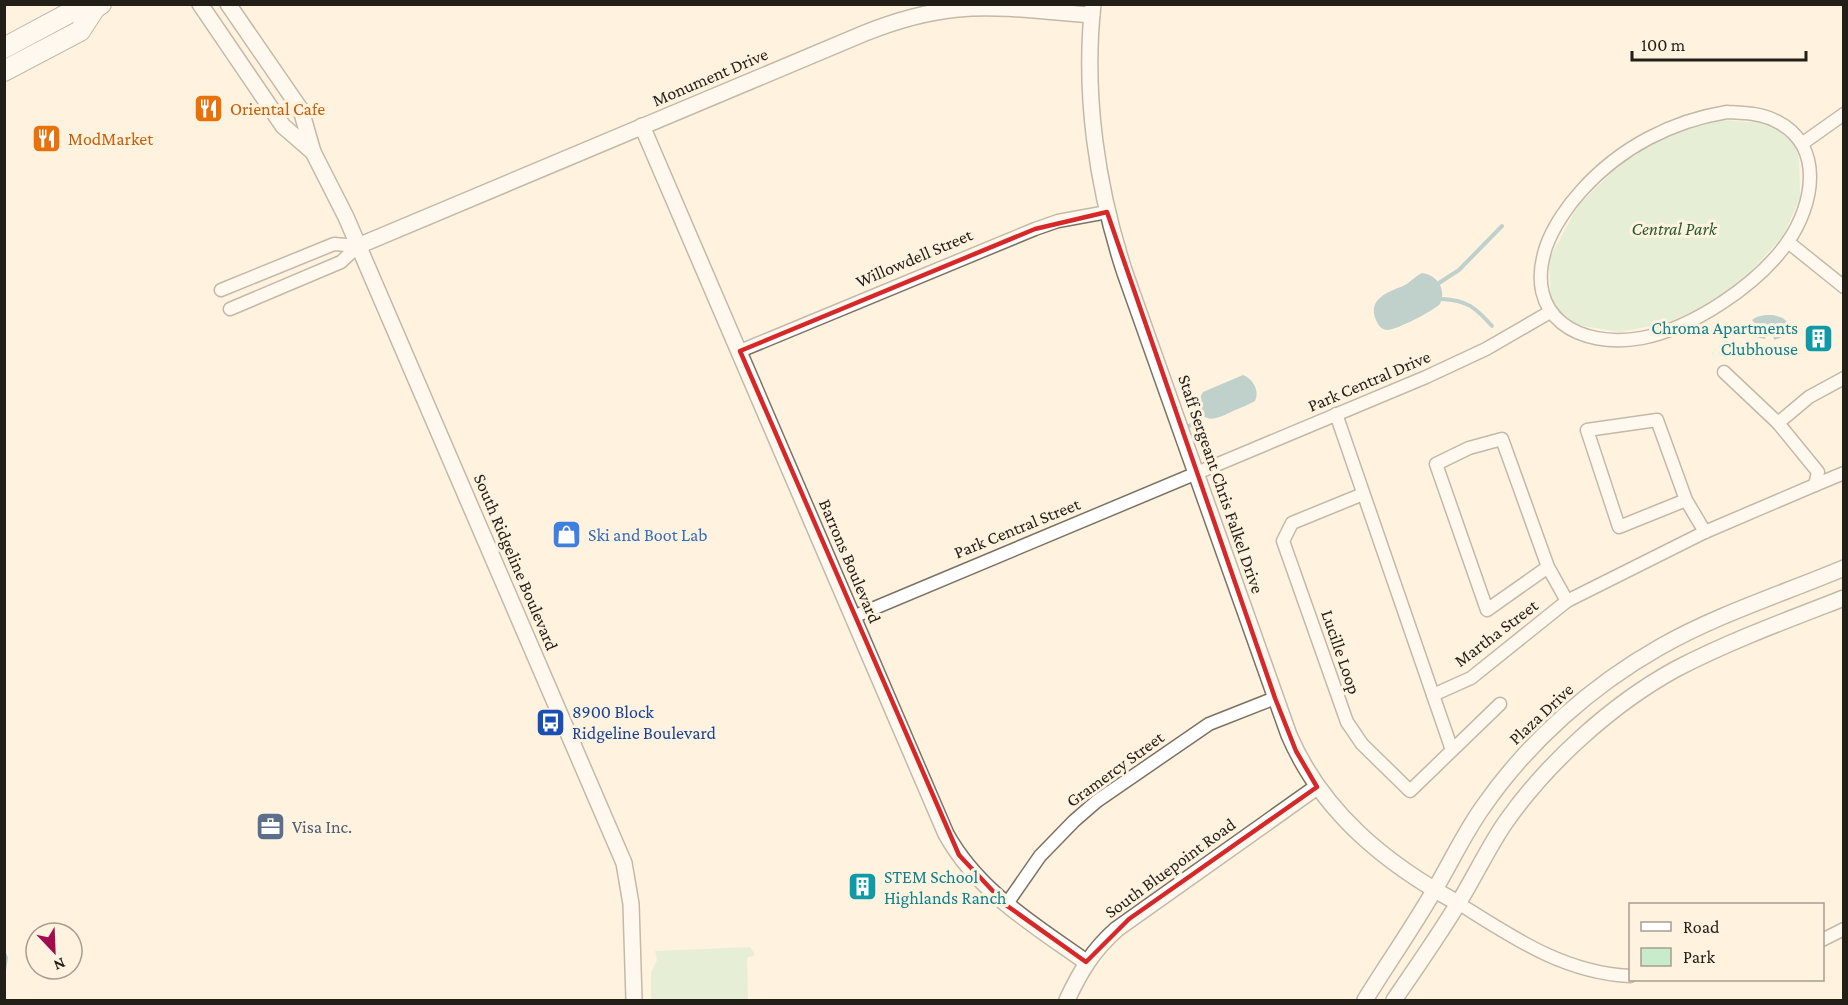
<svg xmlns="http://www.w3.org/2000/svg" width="1848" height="1005" font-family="'Crimson Pro',serif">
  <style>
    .green { fill: #c7ebcb }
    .water { fill: #73a8b3 }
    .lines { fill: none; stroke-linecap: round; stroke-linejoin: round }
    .stream { stroke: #73a8b3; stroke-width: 4 }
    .minor-casing { stroke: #7d7262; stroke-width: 15 }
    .tertiary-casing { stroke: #7d7262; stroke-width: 18 }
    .primary-casing { stroke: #7d7262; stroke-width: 22 }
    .minor { stroke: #fff; stroke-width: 12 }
    .tertiary { stroke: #fff; stroke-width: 15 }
    .primary { stroke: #fff; stroke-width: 20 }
    .marked { fill: none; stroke: #d62828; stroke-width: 4.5; stroke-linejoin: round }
    .labels { text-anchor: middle; stroke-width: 6; stroke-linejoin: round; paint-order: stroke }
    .street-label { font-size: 18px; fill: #221e18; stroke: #fff3e0 }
    .food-label { font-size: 18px; fill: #c56008; stroke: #fff3e0; text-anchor: start }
    .park-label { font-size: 18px; font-style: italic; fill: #255a30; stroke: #fff3e0 }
    .culture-label { font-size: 18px; fill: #0d838f; stroke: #fff3e0; text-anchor: end }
    .shop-label { font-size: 18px; fill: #366cbe; stroke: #fff3e0; text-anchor: start }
    .transit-label { font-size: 18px; fill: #164399; stroke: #fff3e0; text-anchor: start }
    .service-label { font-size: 18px; fill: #4e5e75; stroke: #fff3e0; text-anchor: start }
  </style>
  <rect width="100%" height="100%" fill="#fff3e0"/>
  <g class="green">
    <path d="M1719,120L1767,123L1793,142L1799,158L1800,198L1783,236L1744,279L1722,296L1704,307L1666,323L1620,332L1577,325L1551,305L1549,259L1579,204L1619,166L1662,138Z"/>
    <path d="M750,947L754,953V956L748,957L747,960L748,1000H651V972L657,960L655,951Z"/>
  </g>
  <g class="water">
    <path d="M1422,273C1437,275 1447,289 1440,304C1433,311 1395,331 1386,330C1381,329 1378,325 1376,320C1367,299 1388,292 1403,286C1410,283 1415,276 1422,273Z"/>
    <path d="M1773,315L1783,318L1790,325L1787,326L1789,332L1780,338L1774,340L1773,334H1766L1765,339L1756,337L1751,332L1755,329V324L1752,320C1758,315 1765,315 1773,315Z"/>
    <path d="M1243,375C1253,379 1260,391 1255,401C1248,405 1240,408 1233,411C1217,419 1201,427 1198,401L1203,392Z"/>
  </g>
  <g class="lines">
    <g class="stream">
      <path d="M1439,283L1459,270L1502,226"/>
      <path d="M1442,299C1467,300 1476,308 1492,326"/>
      <path d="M1189,426L1204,415"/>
      <path d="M4,953L6,958L4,970"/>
    </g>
    <defs>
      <g id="minor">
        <path d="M1727,112C1744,113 1761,113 1776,121C1825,145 1814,205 1787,243C1757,285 1693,328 1642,338C1579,349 1523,317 1546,247C1553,227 1568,205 1582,190C1621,147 1672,121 1727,112Z"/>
        <path d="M1803,143L1844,114"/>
        <path d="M1788,242L1844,287"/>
        <path d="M221,290L334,244L358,246"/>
        <path d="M230,309L341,262L358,246"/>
        <path d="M740,351L1035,229L1058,221L1107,212"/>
        <path d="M1724,372L1778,423"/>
        <path d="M1336,414L1452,750"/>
        <path d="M1815,485L1844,473"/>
        <path d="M1363,494L1292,523L1283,541L1347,722L1362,744L1410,791L1500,704"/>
        <path d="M1686,500L1619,527L1587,430L1657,420L1686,500L1705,532"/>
        <path d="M1548,567L1487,610L1436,464L1469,448L1502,439L1548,567L1567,601"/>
        <path d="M853,617L1426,377L1486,349L1550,312"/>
        <path d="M1433,695L1471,678L1567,601L1705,532L1815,485L1818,472L1778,423L1809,397L1844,378"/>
        <path d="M1458,903C1512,937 1564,973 1630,976"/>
        <path d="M1006,905L1040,856L1074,821L1097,801L1209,724L1275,698"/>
        <path d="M1822,940L1844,929"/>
      </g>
      <g id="tertiary">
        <path d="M200,4L283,126L313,152"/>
        <path d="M228,4L301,110L313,152L346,217L624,863L631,904L634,1000"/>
        <path d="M1093,4C1083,94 1097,188 1125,273L1289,735C1322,812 1386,864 1458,903"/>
        <path d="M642,126L946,834C978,892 1034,925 1086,962"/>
        <path d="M358,246L865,33C895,21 926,12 958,9C1002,5 1048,12 1092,15"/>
        <path d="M1067,1000C1080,972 1093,950 1117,929L1317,787"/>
        <path d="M1365,1000C1388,963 1413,927 1435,889C1451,862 1465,832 1483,807C1528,742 1591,686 1660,647C1718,614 1782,594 1844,568"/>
        <path d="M1394,1000C1416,968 1439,935 1459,902C1475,876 1488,848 1505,823C1547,763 1612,704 1676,669C1730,641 1787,620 1844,598"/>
      </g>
      <g id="primary">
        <path d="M4,48L73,11L95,8L101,4"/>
        <path d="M4,71L80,31L95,8"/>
      </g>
    </defs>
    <use href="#minor" class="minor-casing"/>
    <use href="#tertiary" class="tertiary-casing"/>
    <use href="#primary" class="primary-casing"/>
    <use href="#minor" class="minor"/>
    <use href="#tertiary" class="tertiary"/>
    <use href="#primary" class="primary"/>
  </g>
  <path d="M0 0H1848V1005H0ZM1107,212L1275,698L1296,751L1317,787L1129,919L1086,962L1006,905L959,855L740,351L1035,229Z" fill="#fff3e0" fill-opacity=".55" fill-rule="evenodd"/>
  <path class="marked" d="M1107,212L1275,698L1296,751L1317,787L1129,919L1086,962L1006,905L959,855L740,351L1035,229Z"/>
  <defs>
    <symbol id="restaurant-square" viewBox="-11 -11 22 22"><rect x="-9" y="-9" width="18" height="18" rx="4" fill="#e8710a" stroke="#fff3e0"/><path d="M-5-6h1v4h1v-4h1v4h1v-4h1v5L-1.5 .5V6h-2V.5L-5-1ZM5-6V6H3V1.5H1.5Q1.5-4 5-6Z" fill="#fff"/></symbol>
    <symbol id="building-square" viewBox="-11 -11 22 22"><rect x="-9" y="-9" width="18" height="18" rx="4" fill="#0f9aa8" stroke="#fff3e0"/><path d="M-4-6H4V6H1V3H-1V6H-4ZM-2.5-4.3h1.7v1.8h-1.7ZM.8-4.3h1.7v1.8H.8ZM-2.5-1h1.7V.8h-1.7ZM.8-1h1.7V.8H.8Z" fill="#fff"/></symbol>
    <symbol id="shop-square" viewBox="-11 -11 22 22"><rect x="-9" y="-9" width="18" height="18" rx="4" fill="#3f7fe0" stroke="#fff3e0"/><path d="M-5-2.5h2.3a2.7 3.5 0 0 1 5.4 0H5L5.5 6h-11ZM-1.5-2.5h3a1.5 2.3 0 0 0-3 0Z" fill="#fff"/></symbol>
    <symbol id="bus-square" viewBox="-11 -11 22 22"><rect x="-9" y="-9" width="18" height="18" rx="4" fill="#1a4fb4" stroke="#fff3e0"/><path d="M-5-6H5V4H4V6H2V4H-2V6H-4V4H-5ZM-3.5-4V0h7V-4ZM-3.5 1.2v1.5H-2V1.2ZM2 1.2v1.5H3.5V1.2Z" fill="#fff"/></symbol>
    <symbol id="office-square" viewBox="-11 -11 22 22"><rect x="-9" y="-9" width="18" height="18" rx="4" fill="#5c6f8a" stroke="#fff3e0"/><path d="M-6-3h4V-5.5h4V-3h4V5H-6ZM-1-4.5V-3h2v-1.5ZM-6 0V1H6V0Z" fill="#fff"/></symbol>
  </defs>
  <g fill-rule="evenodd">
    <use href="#restaurant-square" x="192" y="92" width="33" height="33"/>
    <use href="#restaurant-square" x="30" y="122" width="33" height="33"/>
    <use href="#building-square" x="1802" y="322" width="33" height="33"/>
    <use href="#shop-square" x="550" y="518" width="33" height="33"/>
    <use href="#bus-square" x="534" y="706" width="33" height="33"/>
    <use href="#office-square" x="254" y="810" width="33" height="33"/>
    <use href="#building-square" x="846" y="870" width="33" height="33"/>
  </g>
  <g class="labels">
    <g class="street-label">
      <text transform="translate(710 77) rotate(-23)" y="6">Monument Drive</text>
      <text transform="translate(914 258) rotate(-23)" y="6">Willowdell Street</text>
      <text transform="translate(1369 381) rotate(-23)" y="6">Park Central Drive</text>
      <text transform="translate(1221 484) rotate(71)" y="6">Staff Sergeant Chris Falkel Drive</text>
      <text transform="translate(1017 528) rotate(-22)" y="6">Park Central Street</text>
      <text transform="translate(850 561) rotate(67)" y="6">Barrons Boulevard</text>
      <text transform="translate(516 562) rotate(67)" y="6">South Ridgeline Boulevard</text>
      <text transform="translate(1496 633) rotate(-37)" y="6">Martha Street</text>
      <text transform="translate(1341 652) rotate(71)" y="6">Lucille Loop</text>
      <text transform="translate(1541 714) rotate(-43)" y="6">Plaza Drive</text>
      <text transform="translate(1115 769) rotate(-36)" y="6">Gramercy Street</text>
      <text transform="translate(1170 868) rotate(-36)" y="6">South Bluepoint Road</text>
    </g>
    <g class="food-label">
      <text x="230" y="115">Oriental Cafe</text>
      <text x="68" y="145">ModMarket</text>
    </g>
    <g class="park-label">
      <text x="1674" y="235">Central Park</text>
    </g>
    <g class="culture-label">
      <text x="1798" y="334">Chroma Apartments<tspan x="1798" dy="21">Clubhouse</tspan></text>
      <text x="884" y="883" text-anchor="start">STEM School<tspan x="884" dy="21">Highlands Ranch</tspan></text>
    </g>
    <g class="shop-label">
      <text x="588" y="541">Ski and Boot Lab</text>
    </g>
    <g class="transit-label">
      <text x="572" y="718">8900 Block<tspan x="572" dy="21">Ridgeline Boulevard</tspan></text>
    </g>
    <g class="service-label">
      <text x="292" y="833">Visa Inc.</text>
    </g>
  </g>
  <rect width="1848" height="1005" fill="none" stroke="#221e18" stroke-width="12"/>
  <rect x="1629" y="903" width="195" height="78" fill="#fff3e0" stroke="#a79e90" stroke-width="1.5"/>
  <rect x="1641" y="922" width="30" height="9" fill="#ffffff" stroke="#a79e90" stroke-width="1.5"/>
  <text x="1683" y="933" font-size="18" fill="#221e18">Road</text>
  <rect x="1641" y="948" width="30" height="18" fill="#c7ebcb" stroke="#a79e90" stroke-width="1.5"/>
  <text x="1683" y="963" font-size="18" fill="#221e18">Park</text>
  <g transform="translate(54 951) rotate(157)"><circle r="28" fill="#fff3e0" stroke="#a79e90" stroke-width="1.5"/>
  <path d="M0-4.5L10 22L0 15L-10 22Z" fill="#a20d4f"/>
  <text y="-9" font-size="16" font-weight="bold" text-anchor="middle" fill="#221e18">N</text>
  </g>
  <path d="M1632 51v9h174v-9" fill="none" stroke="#221e18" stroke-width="3"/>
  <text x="1641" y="51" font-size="18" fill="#221e18" stroke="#fff3e0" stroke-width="4.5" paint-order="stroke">100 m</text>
</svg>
